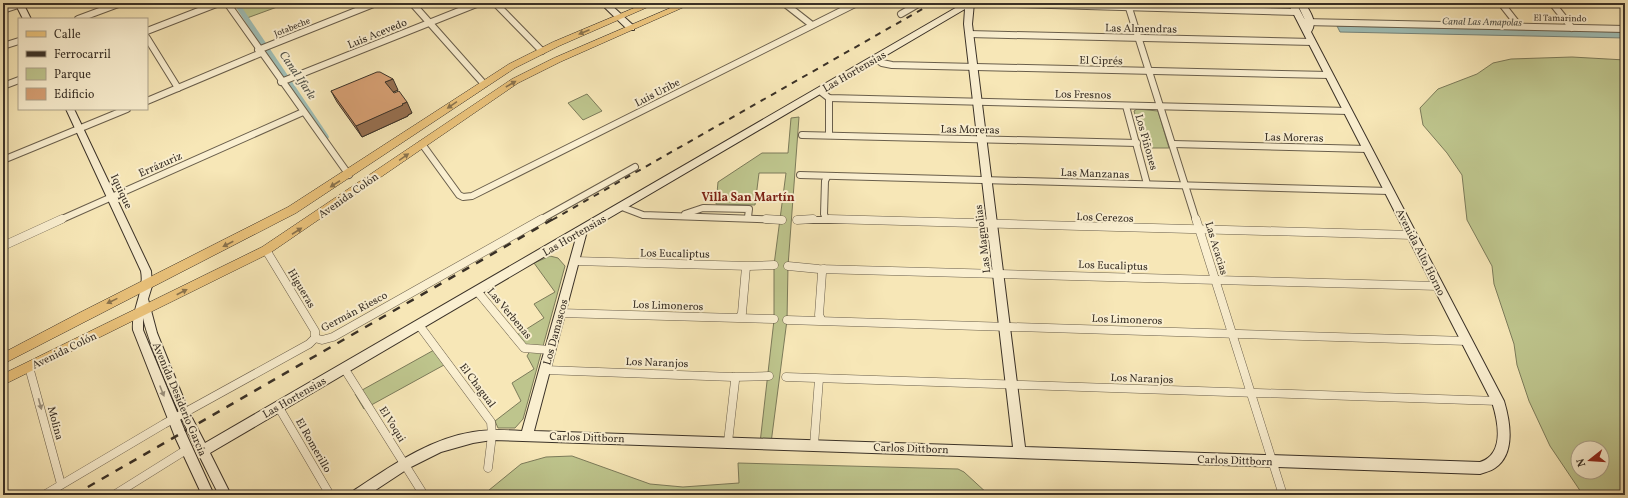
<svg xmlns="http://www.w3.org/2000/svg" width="1628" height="498" font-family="Vollkorn,serif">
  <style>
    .green { fill: #bec58d; stroke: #7c7b5a; fill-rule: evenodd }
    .water { fill: #9fbeb6; stroke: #77867d }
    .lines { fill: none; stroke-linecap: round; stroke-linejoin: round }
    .canal { fill: #9fbeb6; fill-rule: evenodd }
    .street-far1-casing { stroke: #695e4b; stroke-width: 8 }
    .street-casing { stroke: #695e4b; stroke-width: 9 }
    .secondary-casing { stroke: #3a3127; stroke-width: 2 }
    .primary-casing { stroke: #3a3127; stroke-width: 1 }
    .street-far1 { stroke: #faefd0; stroke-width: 6 }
    .street { stroke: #faefd0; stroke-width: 8 }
    .secondary { fill: #faefd0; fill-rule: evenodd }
    .primary { fill: #ecc47c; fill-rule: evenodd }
    .rail-far1 { stroke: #3a3127; stroke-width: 2; stroke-dasharray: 6 6; stroke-linecap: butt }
    .rail { stroke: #3a3127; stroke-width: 2.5; stroke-dasharray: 8 8; stroke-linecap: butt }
    .wall { fill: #b88963; stroke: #3a3127 }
    .shaded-wall { fill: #966f50; stroke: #3a3127 }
    .building { fill: #d69f73; stroke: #3a3127 }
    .oneway { fill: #8a734d }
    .oneway2 { fill: #9a907c }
    .labels { text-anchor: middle; stroke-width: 4; stroke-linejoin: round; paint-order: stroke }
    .far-street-label { font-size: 9px; fill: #3a3127; stroke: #faefd0 }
    .far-water-label { font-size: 10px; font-style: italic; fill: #53544b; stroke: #faefd0 }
    .street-label { font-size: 11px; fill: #3a3127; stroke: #faefd0 }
    .water-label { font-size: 12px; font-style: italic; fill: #53544b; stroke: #faefd0 }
    .neighbourhood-label { font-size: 12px; font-weight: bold; fill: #7a1f14; stroke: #faefd0 }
  </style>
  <rect width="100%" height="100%" fill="#f7e7b7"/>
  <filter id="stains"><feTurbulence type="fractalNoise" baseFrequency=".005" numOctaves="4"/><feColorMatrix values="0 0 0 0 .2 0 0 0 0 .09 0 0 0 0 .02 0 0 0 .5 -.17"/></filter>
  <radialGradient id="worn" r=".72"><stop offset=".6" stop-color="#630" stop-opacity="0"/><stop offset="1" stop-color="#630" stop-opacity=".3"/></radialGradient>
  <g class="green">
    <path d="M237,3H288L247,18Z"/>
    <path d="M1039,3L1283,4L1285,10Z"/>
    <path d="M1572,57L1625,60V495H1583L1550,446L1529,401L1517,365L1514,344L1494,284L1492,266L1467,220L1462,175L1447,153L1423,125L1420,108L1438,89L1477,74L1493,63L1511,59ZM1578,448H1602V472H1578Z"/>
    <path d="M587,94L602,111L583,120L568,103Z"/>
    <path d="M1137,109L1158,111L1169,148H1144L1134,111Z"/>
    <path d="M799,117L788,266L787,320L771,443H760L774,320V265L786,173H759L755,205L716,204L718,182L762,153H788L791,118Z"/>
    <path d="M550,256L558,258L565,266L523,419L515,428H498L495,421L521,401L512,383L534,369L527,356L530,351L517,335L544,318L534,304L555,292L534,263Z"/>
    <path d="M434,350L444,365L364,409L355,394Z"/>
    <path d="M572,456L650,484L683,487L739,483L738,463L958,469L964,472L989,495H483L521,464L546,457Z"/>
  </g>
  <path class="water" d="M1337,26L1625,32V38L1340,32Z"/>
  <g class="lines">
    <path class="canal" d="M233,3H239L328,135L329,137L328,139H322Z"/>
    <defs>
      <g id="street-far1">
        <path d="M227,3L349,175"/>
        <path d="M412,3L484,84"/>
        <path d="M495,3L542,51"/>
        <path d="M784,3L812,25"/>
        <path d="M980,3L1296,12"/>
        <path d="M1501,3L1519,26"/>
        <path d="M1552,3L1572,28"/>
        <path d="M1129,8L1196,220"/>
        <path d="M3,10L24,3"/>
        <path d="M901,14L920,3"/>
        <path d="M78,19L121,3"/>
        <path d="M1304,22L1625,29"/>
        <path d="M147,31L219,3"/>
        <path d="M969,34L1312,42"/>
        <path d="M147,38L178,88"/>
        <path d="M3,46L19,41"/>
        <path d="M258,50L376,3"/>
        <path d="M875,58L882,63L892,65L1329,75"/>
        <path d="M281,82L479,3"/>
        <path d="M3,86L19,80"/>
        <path d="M820,91L829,98L1348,111"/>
        <path d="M829,98V134"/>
        <path d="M147,101L261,53"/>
        <path d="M1126,106L1147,184"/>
        <path d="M802,135L1137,143"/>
        <path d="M422,144L459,195L463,197L472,196L857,3"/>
        <path d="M1173,144L1367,149"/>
        <path d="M3,160L127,109"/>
        <path d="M800,175L1389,191"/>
        <path d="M622,207L643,215L782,220"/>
        <path d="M685,214L703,208L749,209L748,217"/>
        <path d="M826,219L824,214L825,181L827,177"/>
        <path d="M60,220L303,112"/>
        <path d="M540,220L635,167"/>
        <path d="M797,220H849"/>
      </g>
      <g id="street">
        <path d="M766,219L782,220"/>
        <path d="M829,219L1412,235"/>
        <path d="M1196,219L1283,495"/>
        <path d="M797,220L813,219"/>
        <path d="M3,246L62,219"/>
        <path d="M266,250L315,331V338"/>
        <path d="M575,261L749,266L774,265"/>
        <path d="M788,266L819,269L1438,286"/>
        <path d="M477,291L524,348L550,350"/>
        <path d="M560,313L774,319"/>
        <path d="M740,317L742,313L746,267"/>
        <path d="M821,319L819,315L822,273L824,269"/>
        <path d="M787,320L1467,341"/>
        <path d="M419,325L491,422L492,435L488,468"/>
        <path d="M315,338L322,340L333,337L542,219"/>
        <path d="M29,367L61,484"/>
        <path d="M344,368L422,492"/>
        <path d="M545,370L733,377L769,376"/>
        <path d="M786,377L1498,401"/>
        <path d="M278,406L330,495"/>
        <path d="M728,442L735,381L733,377"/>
        <path d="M814,445L819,379"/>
        <path d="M44,495L164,424L309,344L315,338"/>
        <path d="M114,495L186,450"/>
      </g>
      <g id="secondary">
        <path d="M15,3H23L31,19H23Z"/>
        <path d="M600,3H609L634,26V30H628Z"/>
        <path d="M964,3H974L972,24L1025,447L1480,462C1505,454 1498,421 1492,402L1288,3H1296L1306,22L1297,3H1305C1310,12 1318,22 1311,32L1504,401C1510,421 1516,454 1495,468C1491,471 1485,472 1480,474L492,440L473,443L441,452L409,468L368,495H351L353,491C390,467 428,439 473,432C490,429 506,430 522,431L576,238L210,453L231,495H219C198,454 179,414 161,370C155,353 147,336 143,318V330L187,436L214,495H202L175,437L133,330C131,309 145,292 141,271L66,109H74L151,271L152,286L148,299L157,333L189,412L205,443ZM965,9L964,24L1013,447L534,431L587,231Z"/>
      </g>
      <g id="primary">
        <path d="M646,3H657L559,46L515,68L296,213L3,364V353L79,313L288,207L509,64L553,42Z"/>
        <path d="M682,3H693L560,62L518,83L270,253L3,385V374L262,247L512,79L554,58Z"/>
      </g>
    </defs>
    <use href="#street-far1" class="street-far1-casing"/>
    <use href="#street" class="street-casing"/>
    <use href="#secondary" class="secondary-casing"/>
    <use href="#primary" class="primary-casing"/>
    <use href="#street-far1" class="street-far1"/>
    <use href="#street" class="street"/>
    <use href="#secondary" class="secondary"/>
    <use href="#primary" class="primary"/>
    <path class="rail-far1" d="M552,220L933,3"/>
    <path class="rail" d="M74,495L553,219"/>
  </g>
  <path class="wall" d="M398,90L393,92L412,113L408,115V116L362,137L337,102L331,91Z"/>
  <g class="shaded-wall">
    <path d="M393,79L398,90L391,93L385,82Z"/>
    <path d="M407,102L412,113L408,115V116L362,137L356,126Z"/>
  </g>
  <path class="building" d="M377,72H380L393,79L385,82L394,93L399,91L407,102L402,104L403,105L356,126L331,91Z"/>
  <defs><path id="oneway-solid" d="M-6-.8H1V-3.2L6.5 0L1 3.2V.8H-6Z"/></defs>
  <g class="oneway">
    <use href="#oneway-solid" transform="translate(584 32) rotate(157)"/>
    <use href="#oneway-solid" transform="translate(511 84) rotate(-30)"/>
    <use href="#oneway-solid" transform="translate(452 105) rotate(146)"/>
    <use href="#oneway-solid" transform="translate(404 157) rotate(-35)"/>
    <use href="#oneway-solid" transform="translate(335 184) rotate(147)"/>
    <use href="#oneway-solid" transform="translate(297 231) rotate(-33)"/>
    <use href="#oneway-solid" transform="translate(228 244) rotate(153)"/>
    <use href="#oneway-solid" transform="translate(182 292) rotate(-27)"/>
    <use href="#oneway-solid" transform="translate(112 301) rotate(154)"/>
  </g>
  <g class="oneway2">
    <use href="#oneway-solid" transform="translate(162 391) rotate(68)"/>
    <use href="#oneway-solid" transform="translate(40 404) rotate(75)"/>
  </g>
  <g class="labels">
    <g class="far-street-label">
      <text transform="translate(1560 18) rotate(1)" y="3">El Tamarindo</text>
      <text transform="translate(292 27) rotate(-22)" y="3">Jotabeche</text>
    </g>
    <g class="far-water-label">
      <text transform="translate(1482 21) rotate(1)" y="4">Canal Las Amapolas</text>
    </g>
    <g class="street-label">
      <text transform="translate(1141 28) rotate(1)" y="4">Las Almendras</text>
      <text transform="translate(377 33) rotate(-22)" y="4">Luis Acevedo</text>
      <text transform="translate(1101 60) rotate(1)" y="4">El Ciprés</text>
      <text transform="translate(854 71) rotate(-30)" y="4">Las Hortensias</text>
      <text transform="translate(657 92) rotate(-27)" y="4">Luis Uribe</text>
      <text transform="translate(1083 94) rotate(1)" y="4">Los Fresnos</text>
      <text transform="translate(970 129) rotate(1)" y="4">Las Moreras</text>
      <text transform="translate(1294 137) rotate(1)" y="4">Las Moreras</text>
      <text transform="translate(1147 142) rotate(74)" y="4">Los Piñones</text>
      <text transform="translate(160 164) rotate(-24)" y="4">Errázuriz</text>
      <text transform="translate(1095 173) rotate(2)" y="4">Las Manzanas</text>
      <text transform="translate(122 191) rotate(65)" y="4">Iquique</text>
      <text transform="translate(348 195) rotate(-35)" y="4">Avenida Colón</text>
      <text transform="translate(1105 217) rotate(2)" y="4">Los Cerezos</text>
      <text transform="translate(574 235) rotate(-30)" y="4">Las Hortensias</text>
      <text transform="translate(982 239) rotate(-97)" y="4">Las Magnolias</text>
      <text transform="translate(1217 248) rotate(73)" y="4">Las Acacias</text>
      <text transform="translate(1421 252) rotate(63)" y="4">Avenida Alto Horno</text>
      <text transform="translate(675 253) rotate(1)" y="4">Los Eucaliptus</text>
      <text transform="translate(1113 265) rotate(2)" y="4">Los Eucaliptus</text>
      <text transform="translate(302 288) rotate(59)" y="4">Higueras</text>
      <text transform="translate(668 305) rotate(2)" y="4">Los Limoneros</text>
      <text transform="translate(354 311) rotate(-28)" y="4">Germán Riesco</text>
      <text transform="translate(510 313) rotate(50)" y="4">Las Verbenas</text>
      <text transform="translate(1127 319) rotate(2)" y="4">Los Limoneros</text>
      <text transform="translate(555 332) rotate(-75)" y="4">Los Damascos</text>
      <text transform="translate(64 350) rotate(-26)" y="4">Avenida Colón</text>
      <text transform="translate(657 362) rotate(2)" y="4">Los Naranjos</text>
      <text transform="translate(1142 378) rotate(2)" y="4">Los Naranjos</text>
      <text transform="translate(478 385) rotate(53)" y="4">El Chagual</text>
      <text transform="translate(294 397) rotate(-30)" y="4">Las Hortensias</text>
      <text transform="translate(180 399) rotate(67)" y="4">Avenida Desiderio García</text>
      <text transform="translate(56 423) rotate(75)" y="4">Molina</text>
      <text transform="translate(393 424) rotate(58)" y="4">El Voqui</text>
      <text transform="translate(587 437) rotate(2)" y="4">Carlos Dittborn</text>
      <text transform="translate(314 445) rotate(60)" y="4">El Romerillo</text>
      <text transform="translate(911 448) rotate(2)" y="4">Carlos Dittborn</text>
      <text transform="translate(1235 460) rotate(2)" y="4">Carlos Dittborn</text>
    </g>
    <g class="water-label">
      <text transform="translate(298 75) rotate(56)" y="4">Canal Ifarle</text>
    </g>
    <g class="neighbourhood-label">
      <text x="748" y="201">Villa San Martín</text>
    </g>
  </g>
  <rect width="1628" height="498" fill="none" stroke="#f7e7b7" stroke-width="16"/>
  <rect x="4" y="4" width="1620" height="490" fill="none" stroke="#3a3127" stroke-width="2"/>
  <rect x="8" y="8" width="1612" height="482" fill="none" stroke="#3a3127"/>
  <rect x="18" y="18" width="130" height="92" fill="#faefd0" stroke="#ada38c"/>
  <rect x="26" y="31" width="20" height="6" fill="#ecc47c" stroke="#ada38c"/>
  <text x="54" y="38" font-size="12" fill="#3a3127">Calle</text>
  <rect x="26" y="51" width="20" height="6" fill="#3a3127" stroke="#ada38c"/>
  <text x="54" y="58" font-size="12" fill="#3a3127">Ferrocarril</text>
  <rect x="26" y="68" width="20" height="12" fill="#bec58d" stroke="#ada38c"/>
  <text x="54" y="78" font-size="12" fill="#3a3127">Parque</text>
  <rect x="26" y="88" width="20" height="12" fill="#d69f73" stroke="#ada38c"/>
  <text x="54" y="98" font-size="12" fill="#3a3127">Edificio</text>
  <g transform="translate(1590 460) rotate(253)"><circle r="19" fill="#faefd0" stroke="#ada38c"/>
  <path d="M0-3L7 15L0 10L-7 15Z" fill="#8f2418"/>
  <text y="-6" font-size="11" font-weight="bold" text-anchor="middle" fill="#3a3127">N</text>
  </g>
  <rect width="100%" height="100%" filter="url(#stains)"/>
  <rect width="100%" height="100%" fill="url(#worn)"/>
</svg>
